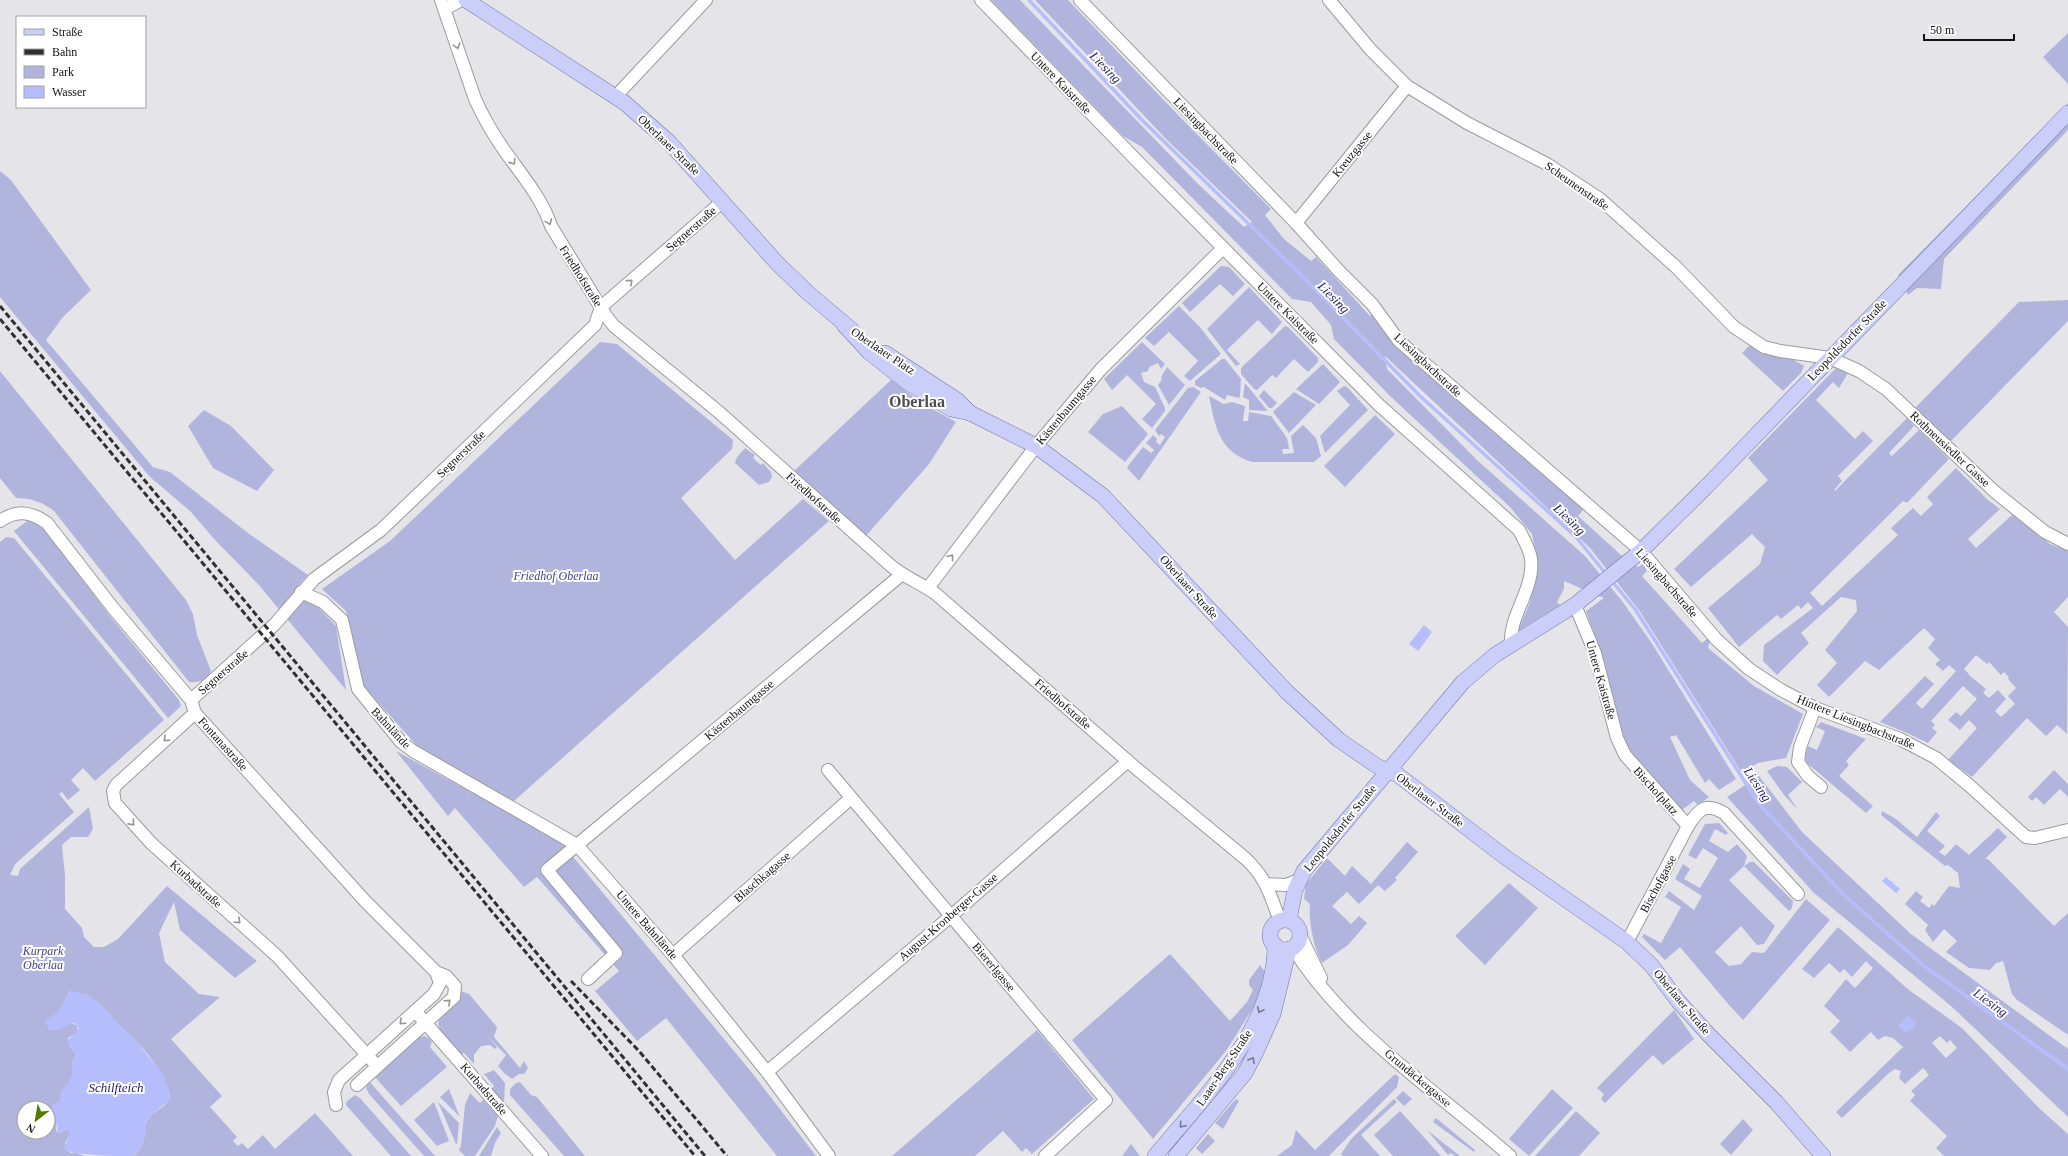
<svg xmlns="http://www.w3.org/2000/svg" width="2068" height="1156" font-family="Georgia,serif">
  <style>
    .green { fill: #b1b5de; fill-rule: evenodd }
    .water { fill: #b6bdfd }
    .lines { fill: none; stroke-linecap: round; stroke-linejoin: round }
    .stream { stroke: #b6bdfd; stroke-width: 3.5 }
    .minor-casing { stroke: #9a9b9f; stroke-width: 14 }
    .major-casing { stroke: #7377a6; stroke-width: 16 }
    .minor { stroke: #fff; stroke-width: 12 }
    .major { stroke: #cacef8; stroke-width: 15 }
    .rail { stroke: #303032; stroke-width: 3; stroke-dasharray: 6 3; stroke-linecap: butt }
    .oneway { stroke: #959596 }
    .oneway2 { stroke: #787a92 }
    .labels { text-anchor: middle; stroke-width: 4; stroke-linejoin: round; paint-order: stroke }
    .street-label { font-size: 12px; fill: #131315; stroke: #fff }
    .park-label { font-size: 12px; font-style: italic; fill: #42428d; stroke: #fff }
    .water-label { font-size: 13px; font-style: italic; fill: #27226a; stroke: #fff }
    .district-label { font-size: 16px; font-weight: bold; fill: #4b4c4f; stroke: #fff }
  </style>
  <rect width="100%" height="100%" fill="#e5e5e9"/>
  <g class="green">
    <path d="M991,0H1020L1198,184L1244,227L1252,222L1166,139L1035,0H1068L1179,116L1271,209L1265,215L1284,239L1311,261L1316,257L1370,316L1373,314L1380,327L1399,349L1584,509L1578,516L1621,555L1638,567L1643,564L1647,571L1642,576L1702,643L1707,639L1710,641L1708,648L1754,686L1803,714L1786,758L1758,763L1742,773L1639,610L1590,548L1385,356L1387,369L1478,461L1585,556L1622,601L1651,642L1736,779L1719,790L1709,779L1705,783L1676,735L1670,737L1690,780L1709,797L1698,805L1694,801L1682,810L1635,759L1624,743L1604,660L1586,611L1604,598L1564,581V589L1557,602L1560,605L1518,631L1530,602L1537,557L1532,534L1510,507L1391,397L1334,339L1331,325L1311,302L1292,299L1142,147L1123,136Z"/>
    <path d="M2068,33V84L2043,57Z"/>
    <path d="M2068,103V130L1944,259L1941,289L1917,288L1908,295L1898,275Z"/>
    <path d="M0,171L11,180L91,290L63,317L46,340L153,467L170,472L248,533L308,575L298,586L336,626L346,690L258,584L215,540L190,511L150,477L0,297Z"/>
    <path d="M1221,266L1229,267L1245,284L1233,296L1220,284L1190,312L1182,303Z"/>
    <path d="M1249,287L1282,322L1272,334L1258,320L1227,350L1240,364L1236,366L1207,329Z"/>
    <path d="M2068,300V321L1949,443L1913,410L2019,302Z"/>
    <path d="M1179,306L1199,326L1221,354L1190,381L1184,376L1198,361L1169,332L1154,346L1145,338Z"/>
    <path d="M1285,326L1288,327L1318,358V362L1308,372L1294,359L1276,378L1272,375L1257,390L1254,389L1241,374V368Z"/>
    <path d="M600,342L617,344L733,440L732,449L681,498L735,560L803,499L829,521L514,801L419,748L361,683L346,611L322,589L390,541Z"/>
    <path d="M1142,342L1165,364L1161,369L1158,363L1149,367L1148,371L1141,373L1144,382L1155,387L1165,408V411L1152,428L1142,419L1156,404L1127,375L1112,390L1104,379Z"/>
    <path d="M1750,345L1760,351L1794,360L1804,366L1801,373L1783,391L1742,353Z"/>
    <path d="M1222,359H1225L1241,379L1240,396L1239,398L1227,395L1225,400L1204,387L1201,388L1195,385V381Z"/>
    <path d="M1323,364L1340,382L1319,404L1296,389Z"/>
    <path d="M1167,367L1185,385L1169,405L1158,385L1162,379L1161,377Z"/>
    <path d="M1837,367L1848,373L1839,388L1833,382L1816,400L1855,439L1863,431L1873,441L1838,476L1842,481L1834,490L1835,491L1907,418L1914,426L1889,453L1892,456L1919,430L1949,459L1907,503L1903,501L1810,593L1822,606L1898,535L1891,528L1913,508L1921,516L1933,504L1927,497L1956,468L1988,500L2000,509L1968,539L1976,548L2013,514L2050,544L2068,551V597L2054,612L2068,627L2067,734L2057,725L2046,736L2027,718L1972,777L1948,760L1977,728L1969,720L1960,730L1948,720L1956,712L1961,716L1977,699L1963,686L1931,721L1935,725L1932,728L1937,732L1928,743L1909,734L1880,722L1925,676L1934,684L1916,703L1922,709L1956,671L1949,665L1943,671L1935,664L1940,660L1928,648L1935,639L1924,628L1879,670L1865,661L1829,697L1817,685L1837,663L1825,650L1857,611L1856,600L1841,597L1801,633L1809,643L1777,675L1763,661L1764,645L1813,608L1808,602L1801,609L1798,605L1781,619L1777,615L1739,647L1708,608L1760,564L1765,547L1752,534L1691,587L1674,569L1768,480L1748,458ZM1976,655L1987,664L1989,662L2001,675L2004,672L2009,677L2008,679L2016,688L2008,696L2015,704L2001,717L1995,711L2006,699L1998,690L1989,698L1983,693L1986,689L1969,675V674L1964,669Z"/>
    <path d="M0,371L186,600L193,614L197,635L211,671C207,681 198,683 189,682L54,511C42,502 31,498 16,498L0,478Z"/>
    <path d="M891,380L922,403L956,422L929,464L865,537L794,471Z"/>
    <path d="M1245,383L1267,410L1266,411L1249,410V400L1243,397Z"/>
    <path d="M1344,386L1347,387L1368,410L1325,453L1320,436L1350,405L1337,391Z"/>
    <path d="M1193,387L1201,392L1139,481L1127,468L1128,466L1143,447L1151,453L1154,450L1146,443L1153,435L1157,439L1156,442L1160,445L1165,437L1161,434L1159,436L1155,430L1188,388Z"/>
    <path d="M1264,390L1277,403L1272,408H1269L1259,396Z"/>
    <path d="M1294,392L1316,405L1289,433L1273,412Z"/>
    <path d="M1209,396L1224,404L1232,402L1245,406L1243,421H1248L1249,412L1271,416L1287,438L1289,449H1282L1283,454L1294,453L1291,436L1303,425L1316,438L1321,456L1314,462H1252C1219,452 1215,426 1209,396Z"/>
    <path d="M1122,406L1148,434L1125,462L1088,432L1103,414Z"/>
    <path d="M204,410L231,426L274,470L257,491L213,468L188,426Z"/>
    <path d="M1375,415L1395,434L1345,487L1324,466Z"/>
    <path d="M745,448L755,455L753,458L761,465L763,463L771,472L772,477L769,482L759,485L735,463L737,457Z"/>
    <path d="M27,521L37,524L47,532L109,615L179,700L181,706L168,718L14,531Z"/>
    <path d="M6,537L14,538L164,720L95,781L83,768L71,780L80,790L68,800L62,792L59,794L74,812L15,864L10,875L18,876L20,869L89,807L93,829L88,837H71L62,845L65,876V909L82,928L84,937L94,947H104L118,939L167,886L257,961L235,978L180,930L174,902L159,933L165,962L199,994L220,997L171,1039L222,1096L210,1107L237,1137L233,1141L238,1146L242,1143L248,1149L263,1135L275,1149L315,1113L353,1156H133L141,1148L146,1132V1122L151,1115L165,1105L170,1094C161,1067 143,1046 122,1028C111,1019 105,1005 91,998C85,994 77,993 70,991L49,1030L60,1029L69,1023L77,1025L78,1032L68,1038L70,1046L76,1054L72,1063V1077L60,1101L52,1108L49,1117L53,1121L57,1122L56,1131L60,1133L66,1129L70,1132V1135L65,1143L70,1153L76,1152L84,1156H0V542ZM24,1108H48V1132H24Z"/>
    <path d="M1821,722L1866,739L1846,761L1849,765L1839,776L1873,806L1866,813L1807,763L1805,757L1808,746L1817,750L1825,731L1816,727Z"/>
    <path d="M396,751L560,841L753,1074L816,1156H777L666,1018L637,1041L595,991L619,971L537,877L524,887L455,808L448,816Z"/>
    <path d="M1777,766L1787,767L1802,782L1788,795L1798,810L1784,795L1767,771Z"/>
    <path d="M2054,770L2068,784V797L2060,789L2044,805L2036,797L2032,801L2028,797Z"/>
    <path d="M1759,776L1802,832L1911,934L2068,1049V1117L1951,1006L1814,893L1727,797Z"/>
    <path d="M1882,811L1896,819L1917,837L1936,812L1940,816L1927,831L1945,846L1939,852L1945,856L1956,844L1969,855L1998,828L2007,837L1985,859H1988L2054,926L2068,913V1035L2017,1000L2012,994L2003,961L1996,963L1990,970L1969,968L1946,952L1957,941L1944,929L1933,942L1925,930L1928,925L1905,904L1916,891L1923,897L1920,901L1929,908L1932,904L1934,906L1949,886L1960,888L1958,873L1948,865L1945,866L1881,815Z"/>
    <path d="M1719,823L1728,833L1726,835L1715,829L1709,841L1728,852L1737,844L1747,856L1744,866L1750,862H1754L1793,901L1792,908L1789,911L1744,866L1729,880L1775,926L1764,944L1757,945L1741,926L1715,952L1729,966L1741,964L1752,952L1764,953L1806,899L1830,920L1743,1020L1729,1005L1680,947L1665,960L1642,937L1644,934L1661,943L1681,907L1665,897L1669,891L1694,910L1702,896L1675,879L1683,864L1690,869L1684,879L1700,888L1718,858L1703,848L1696,859L1688,855L1705,824Z"/>
    <path d="M1407,842L1418,852L1395,878L1397,880L1385,891L1378,885L1359,904L1347,892L1332,906L1351,924L1359,916L1367,923L1348,945L1322,963C1314,949 1308,919 1310,904L1304,899L1306,884L1327,858L1345,876L1352,866L1371,884Z"/>
    <path d="M1509,883L1538,908L1485,965L1455,936Z"/>
    <path d="M1838,927L1909,990L1962,1028L2040,1109L2068,1134V1156H1944L1936,1148L1947,1136L1910,1101L1915,1095L1911,1091L1929,1075L1923,1068L1905,1084L1899,1078L1901,1071L1895,1069L1889,1073L1842,1118L1836,1112L1903,1047L1893,1038L1885,1036L1878,1040L1871,1032L1850,1052L1830,1032L1840,1021L1824,1006L1846,979L1855,988L1873,968L1866,961L1852,977L1844,969L1840,973L1829,963L1814,978L1802,969ZM1940,1036L1947,1043L1950,1040L1957,1048L1946,1058L1932,1043Z"/>
    <path d="M1170,954L1230,1021L1247,1002L1253,990L1249,985V980L1260,965L1266,973L1255,1005L1226,1051L1153,1139L1072,1040Z"/>
    <path d="M461,991L469,994L497,1027L494,1037L520,1068L524,1061L528,1068L524,1074H519L512,1079L505,1074L498,1066L506,1055L485,1034L497,1047L495,1049L490,1045L481,1046L474,1055V1064L464,1053L461,1055C454,1047 435,1031 439,1020L458,1001Z"/>
    <path d="M1674,1010L1694,1039L1663,1065L1653,1055L1605,1103L1601,1099L1604,1094L1597,1088Z"/>
    <path d="M1037,1030L1094,1099L1032,1154L1026,1148L1022,1152L1003,1131L975,1156H892Z"/>
    <path d="M424,1036L429,1038L432,1042L430,1047L447,1067L401,1106L374,1076L417,1038Z"/>
    <path d="M494,1070L505,1083L504,1104L492,1089L494,1086L484,1074Z"/>
    <path d="M1395,1074L1399,1077L1397,1087L1329,1156H1277L1292,1145L1296,1130L1315,1150Z"/>
    <path d="M369,1081L435,1156H424L369,1094L366,1088Z"/>
    <path d="M520,1082L531,1095L537,1097L585,1156H564L510,1095V1089L516,1083Z"/>
    <path d="M449,1089L459,1115V1116L440,1097Z"/>
    <path d="M1552,1089L1573,1108L1529,1156L1509,1139Z"/>
    <path d="M1403,1091L1412,1099L1404,1106L1396,1098Z"/>
    <path d="M470,1093L480,1103L483,1100L498,1116L495,1126L475,1156H465L459,1150L461,1145L465,1105Z"/>
    <path d="M355,1095L360,1098L411,1156H391L346,1105L347,1101Z"/>
    <path d="M1236,1099L1239,1101L1223,1129L1215,1123Z"/>
    <path d="M1394,1099L1397,1102L1361,1135L1380,1156H1343L1341,1154L1352,1138Z"/>
    <path d="M434,1102L449,1141L437,1146L414,1120Z"/>
    <path d="M438,1102L459,1123L457,1144H456Z"/>
    <path d="M1400,1111L1441,1156H1393L1374,1135Z"/>
    <path d="M1576,1111L1600,1133L1579,1156H1535Z"/>
    <path d="M1436,1118L1475,1150L1474,1152L1433,1122Z"/>
    <path d="M1743,1119L1753,1130L1731,1155L1720,1144Z"/>
    <path d="M497,1127L501,1133L495,1143L491,1156H479Z"/>
    <path d="M1427,1130L1460,1156H1455L1451,1153L1448,1155Z"/>
    <path d="M1208,1134L1215,1141L1202,1154L1196,1148Z"/>
    <path d="M1131,1144L1140,1156H1122Z"/>
  </g>
  <g class="water">
    <path d="M1424,625L1432,632L1418,651L1409,644Z"/>
    <path d="M1886,877L1900,889L1896,893L1882,881Z"/>
    <path d="M70,991L87,994L106,1009L121,1027L134,1038L164,1076L170,1094V1100L151,1115L146,1121V1132L141,1148L133,1156C111,1156 84,1156 65,1150L64,1147L70,1135V1132L66,1129L57,1134L58,1124L49,1117L53,1104L60,1101L61,1092L72,1077V1063L76,1054L67,1041L79,1029L77,1025L73,1023L60,1029L49,1030L45,1021L59,1011Z"/>
    <path d="M1908,1015L1916,1023L1914,1028L1905,1033L1898,1026Z"/>
  </g>
  <g class="lines">
    <g class="stream">
      <path d="M1029,0L1141,119L1296,270L1420,396L1576,537L1606,574"/>
      <path d="M1611,580L1635,609L1759,804L1844,895L1924,966L2068,1069"/>
    </g>
    <defs>
      <g id="minor">
        <path d="M441,0L475,99C483,117 493,134 504,150C521,174 542,198 551,226L606,316L614,326L720,413L890,565C905,578 921,583 936,594L1137,769L1246,859C1267,879 1270,895 1280,921"/>
        <path d="M981,0L1143,167L1379,405L1519,530C1523,538 1530,549 1531,559C1535,589 1508,616 1511,646"/>
        <path d="M1080,0L1296,223L1339,271L1372,304L1399,341L1641,551L1716,639L1749,669L1781,690L1815,708L1900,739L1936,758L1970,786L2026,837L2035,838L2068,830"/>
        <path d="M1329,0L1370,49L1407,86L1467,123L1547,164L1600,199L1676,267L1734,327L1764,347L1780,351L1830,358L1859,371L1886,389L1995,492L2045,532L2068,544"/>
        <path d="M445,9L461,0"/>
        <path d="M616,96L706,0"/>
        <path d="M1296,223L1407,86"/>
        <path d="M0,521C17,509 31,512 47,523L113,608L191,700L195,713L366,902L436,972L446,976L455,986L454,997L357,1085"/>
        <path d="M928,588L1036,446L1101,369L1223,248"/>
        <path d="M301,592L323,602L342,620L358,689L401,742L413,751L577,845L673,955L767,1072L829,1156"/>
        <path d="M1575,605L1595,653L1617,738L1625,755L1688,826"/>
        <path d="M191,700L275,624L314,579L381,530L595,325L601,307L723,201"/>
        <path d="M1815,708L1800,747L1798,762L1808,776L1821,787"/>
        <path d="M195,713L116,785L113,791L115,803L151,843L277,956L377,1066"/>
        <path d="M828,770L1106,1100L1045,1156"/>
        <path d="M1267,884L1286,885L1299,880"/>
        <path d="M1300,935L1321,978"/>
        <path d="M1627,942L1688,826C1699,809 1705,802 1724,813L1798,894"/>
        <path d="M1293,948C1346,1033 1436,1090 1510,1156"/>
        <path d="M673,955L851,798"/>
        <path d="M588,979L616,953L547,870L901,575"/>
        <path d="M415,1011L542,1156"/>
        <path d="M767,1072L951,916L1128,761"/>
        <path d="M336,1105L334,1092L339,1080L434,994L440,983L436,972"/>
      </g>
      <g id="major">
        <path d="M466,0L625,103L669,142L777,263L808,293L852,330"/>
        <path d="M844,325L869,352L907,382L951,409L970,413L1036,446L1103,496L1287,692L1339,740L1377,766L1398,775L1505,857L1627,942L1652,966L1678,1001L1709,1035L1776,1102L1823,1156"/>
        <path d="M885,353L957,400L970,413"/>
        <path d="M1289,920L1295,890L1304,871L1463,682L1495,655L1575,605L1641,551L1705,488L2068,113"/>
        <circle cx="1285" cy="935" r="15"/>
        <path d="M1155,1156C1204,1097 1275,1027 1275,945"/>
        <path d="M1176,1156L1245,1073L1256,1052L1273,1014L1289,949"/>
      </g>
    </defs>
    <use href="#minor" class="minor-casing"/>
    <use href="#major" class="major-casing"/>
    <use href="#minor" class="minor"/>
    <use href="#major" class="major"/>
    <g class="rail">
      <path d="M0,306L705,1156"/>
      <path d="M0,319L695,1156"/>
      <path d="M571,981L639,1051L727,1156"/>
    </g>
  </g>
  <defs><path id="oneway-chevron" d="M-2-3.5L2.5 0L-2 3.5" fill="none" stroke-width="1.6" stroke-linecap="round" stroke-linejoin="round"/></defs>
  <g class="oneway">
    <use href="#oneway-chevron" transform="translate(457 46) rotate(72)"/>
    <use href="#oneway-chevron" transform="translate(513 162) rotate(55)"/>
    <use href="#oneway-chevron" transform="translate(549 222) rotate(70)"/>
    <use href="#oneway-chevron" transform="translate(630 282) rotate(-41)"/>
    <use href="#oneway-chevron" transform="translate(951 557) rotate(-52)"/>
    <use href="#oneway-chevron" transform="translate(166 739) rotate(138)"/>
    <use href="#oneway-chevron" transform="translate(132 823) rotate(48)"/>
    <use href="#oneway-chevron" transform="translate(238 921) rotate(42)"/>
    <use href="#oneway-chevron" transform="translate(448 1002) rotate(-42)"/>
    <use href="#oneway-chevron" transform="translate(402 1022) rotate(138)"/>
  </g>
  <g class="oneway2">
    <use href="#oneway-chevron" transform="translate(1260 1010) rotate(115)"/>
    <use href="#oneway-chevron" transform="translate(1252 1060) rotate(-61)"/>
    <use href="#oneway-chevron" transform="translate(1182 1125) rotate(131)"/>
  </g>
  <g class="labels">
    <g class="street-label">
      <text transform="translate(1061 83) rotate(46)" y="4">Untere Kaistraße</text>
      <text transform="translate(1206 131) rotate(46)" y="4">Liesingbachstraße</text>
      <text transform="translate(669 145) rotate(44)" y="4">Oberlaaer Straße</text>
      <text transform="translate(1352 154) rotate(-51)" y="4">Kreuzgasse</text>
      <text transform="translate(1577 186) rotate(35)" y="4">Scheunenstraße</text>
      <text transform="translate(691 229) rotate(-41)" y="4">Segnerstraße</text>
      <text transform="translate(581 276) rotate(58)" y="4">Friedhofstraße</text>
      <text transform="translate(1288 313) rotate(45)" y="4">Untere Kaistraße</text>
      <text transform="translate(1847 340) rotate(-46)" y="4">Leopoldsdorfer Straße</text>
      <text transform="translate(883 351) rotate(34)" y="4">Oberlaaer Platz</text>
      <text transform="translate(1428 365) rotate(43)" y="4">Liesingbachstraße</text>
      <text transform="translate(1066 410) rotate(-50)" y="4">Kästenbaumgasse</text>
      <text transform="translate(1950 449) rotate(43)" y="4">Rothneusiedler Gasse</text>
      <text transform="translate(461 454) rotate(-44)" y="4">Segnerstraße</text>
      <text transform="translate(814 498) rotate(42)" y="4">Friedhofstraße</text>
      <text transform="translate(1667 583) rotate(49)" y="4">Liesingbachstraße</text>
      <text transform="translate(1189 587) rotate(48)" y="4">Oberlaaer Straße</text>
      <text transform="translate(223 672) rotate(-41)" y="4">Segnerstraße</text>
      <text transform="translate(1601 680) rotate(74)" y="4">Untere Kaistraße</text>
      <text transform="translate(1063 704) rotate(41)" y="4">Friedhofstraße</text>
      <text transform="translate(739 710) rotate(-40)" y="4">Kästenbaumgasse</text>
      <text transform="translate(1856 722) rotate(22)" y="4">Hintere Liesingbachstraße</text>
      <text transform="translate(391 728) rotate(47)" y="4">Bahnlände</text>
      <text transform="translate(223 744) rotate(48)" y="4">Fontanastraße</text>
      <text transform="translate(1656 791) rotate(48)" y="4">Bischofplatz</text>
      <text transform="translate(1430 800) rotate(37)" y="4">Oberlaaer Straße</text>
      <text transform="translate(1340 828) rotate(-51)" y="4">Leopoldsdorfer Straße</text>
      <text transform="translate(762 877) rotate(-41)" y="4">Blaschkagasse</text>
      <text transform="translate(196 884) rotate(42)" y="4">Kurbadstraße</text>
      <text transform="translate(1658 884) rotate(-62)" y="4">Bischofgasse</text>
      <text transform="translate(948 917) rotate(-41)" y="4">August-Kronberger-Gasse</text>
      <text transform="translate(647 925) rotate(49)" y="4">Untere Bahnlände</text>
      <text transform="translate(994 967) rotate(50)" y="4">Biererlgasse</text>
      <text transform="translate(1682 1002) rotate(50)" y="4">Oberlaaer Straße</text>
      <text transform="translate(1224 1068) rotate(-56)" y="4">Laaer-Berg-Straße</text>
      <text transform="translate(1418 1078) rotate(40)" y="4">Grundäckergasse</text>
      <text transform="translate(484 1089) rotate(49)" y="4">Kurbadstraße</text>
    </g>
    <g class="park-label">
      <text x="556" y="580">Friedhof Oberlaa</text>
      <text x="43" y="955">Kurpark<tspan x="43" dy="14">Oberlaa</tspan></text>
    </g>
    <g class="water-label">
      <text transform="translate(1106 67) rotate(46)" y="5">Liesing</text>
      <text transform="translate(1334 297) rotate(45)" y="5">Liesing</text>
      <text transform="translate(1570 519) rotate(44)" y="5">Liesing</text>
      <text transform="translate(1758 784) rotate(56)" y="5">Liesing</text>
      <text transform="translate(1991 1002) rotate(36)" y="5">Liesing</text>
      <text x="116" y="1092">Schilfteich</text>
    </g>
    <g class="district-label">
      <text x="917" y="407">Oberlaa</text>
    </g>
  </g>
  <rect x="16" y="16" width="130" height="92" fill="#ffffff" stroke="#a1a1a1"/>
  <rect x="24" y="29" width="20" height="6" fill="#cacef8" stroke="#a1a1a1"/>
  <text x="52" y="36" font-size="12" fill="#131315">Straße</text>
  <rect x="24" y="49" width="20" height="6" fill="#303032" stroke="#a1a1a1"/>
  <text x="52" y="56" font-size="12" fill="#131315">Bahn</text>
  <rect x="24" y="66" width="20" height="12" fill="#b1b5de" stroke="#a1a1a1"/>
  <text x="52" y="76" font-size="12" fill="#131315">Park</text>
  <rect x="24" y="86" width="20" height="12" fill="#b6bdfd" stroke="#a1a1a1"/>
  <text x="52" y="96" font-size="12" fill="#131315">Wasser</text>
  <g transform="translate(36 1120) rotate(211)"><circle r="19" fill="#ffffff" stroke="#a1a1a1"/>
  <path d="M0-3L7 15L0 10L-7 15Z" fill="#507c00"/>
  <text y="-6" font-size="11" font-weight="bold" text-anchor="middle" fill="#131315">N</text>
  </g>
  <path d="M1924 34v6h90v-6" fill="none" stroke="#131315" stroke-width="2"/>
  <text x="1930" y="34" font-size="12" fill="#131315" stroke="#ffffff" stroke-width="3" paint-order="stroke">50 m</text>
</svg>
